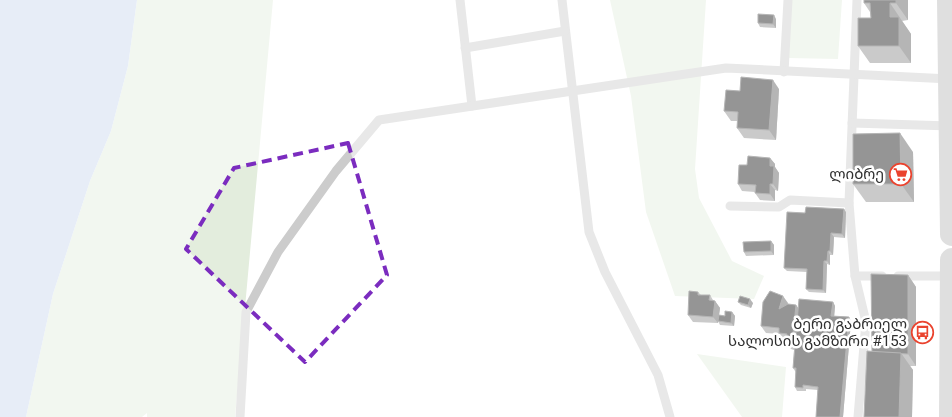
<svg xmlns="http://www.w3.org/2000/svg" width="952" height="417" font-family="Roboto,'Noto Sans Georgian',sans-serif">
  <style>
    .green { fill: #e3eddd }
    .water { fill: #c9d8ed }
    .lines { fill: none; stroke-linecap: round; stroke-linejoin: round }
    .service { stroke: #ccc; stroke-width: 9 }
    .secondary { stroke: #b9b9b9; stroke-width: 24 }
    .wall { fill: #8a8a8a }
    .shaded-wall { fill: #5c5c5c }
    .building { fill: #161616; stroke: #5c5c5c }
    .marked { fill: none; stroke: #7b2cbf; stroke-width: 4; stroke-dasharray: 10 6; stroke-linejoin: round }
    .labels { text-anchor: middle; stroke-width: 5; stroke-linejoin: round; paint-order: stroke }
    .poi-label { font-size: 15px; fill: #2f2f2f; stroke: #fff; text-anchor: end }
  </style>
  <rect width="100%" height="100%" fill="#fff"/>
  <g class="green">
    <path d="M137,0H273L235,417H147V413L142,417H26L53,294L90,181L111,131L128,66Z"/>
    <path d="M610,0H706L695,169L699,198L732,261L764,276L754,299L675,296L646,212L631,96Z"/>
    <path d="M790,0H842L838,59L788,58Z"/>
    <path d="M697,354L786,367L782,417H742Z"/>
  </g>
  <path class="water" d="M0,0H137L128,66L111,131L90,181L53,294L26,417H0Z"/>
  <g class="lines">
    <g class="service">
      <path d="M460,0L472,106"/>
      <path d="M562,0L589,232L605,272L658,375L670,417"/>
      <path d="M857,0L849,203L855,276L866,322L858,417"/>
      <path d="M465,48L565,31"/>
      <path d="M784,72L788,0"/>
      <path d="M852,123L951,126"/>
      <path d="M730,206L779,207L790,200L849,203"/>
      <path d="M855,276H882"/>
      <path d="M898,276H952"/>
      <path d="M240,417L246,312L278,252L336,171L379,120L726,68L950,79"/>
    </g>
    <g class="secondary">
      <path d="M949,0L952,234"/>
      <path d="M951,417L952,260"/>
    </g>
  </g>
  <g class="wall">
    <path d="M908,0V20L902,21L911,34V63H870L858,46L871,18L870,12L864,3Z"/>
    <path d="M776,19V28L760,27L758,23Z"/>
    <path d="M779,89L776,140L744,138L737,128L738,121H731L724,111L740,91Z"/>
    <path d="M913,152L914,202H866L853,184Z"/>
    <path d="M770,158L775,164V167L779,173L778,191L775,190V201L760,200L755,193V192L742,191L738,184L747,165Z"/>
    <path d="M846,212L845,238L834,237L833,255H830V265L827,264L826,293L809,292L806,289L807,272L787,271L784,268L805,213Z"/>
    <path d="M771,241L774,245V255L746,256L744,252Z"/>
    <path d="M908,275L916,287V366H910L913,370L912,417H864L872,352Z"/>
    <path d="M698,292L701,295H710L713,300L715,301L720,308L719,315L725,316L732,312L735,316L734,326L720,325L718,321V323L693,322L688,315Z"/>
    <path d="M738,302L753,303L751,308L741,305Z"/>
    <path d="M833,302L835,306L834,316L849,317L851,321L843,417H816L818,390L806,389V391H797L795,387L796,372L795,371L793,368L794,350L791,349L786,342V340H784L780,334L766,333L761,326L788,303V305H796L798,308Z"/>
  </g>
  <g class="shaded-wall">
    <path d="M896,0H908V20L896,3Z"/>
    <path d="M890,3L911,34V63L899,46L890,17Z"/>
    <path d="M774,15L776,19V28L773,24Z"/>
    <path d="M773,80L779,89L776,140L769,130Z"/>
    <path d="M900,133L913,152L914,202L901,184Z"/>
    <path d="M770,158L775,164V167L779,173L778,191L773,184L770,166Z"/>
    <path d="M770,184L775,190V201L770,194Z"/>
    <path d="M844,209L846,212L845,238L842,234Z"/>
    <path d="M831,233L834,237L833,255L830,251Z"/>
    <path d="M771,241L774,245V255L771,251Z"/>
    <path d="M828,251L830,255V265L827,261Z"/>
    <path d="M824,261L827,264L826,293L823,290Z"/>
    <path d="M908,275L916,287V366L908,354Z"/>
    <path d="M783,296L788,303L784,316L779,309Z"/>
    <path d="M750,299L753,303L751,308L748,305Z"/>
    <path d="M715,301L720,308L718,323L713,317Z"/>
    <path d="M833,302L835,306L834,319L831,316Z"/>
    <path d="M796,305L801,312L797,350L792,343Z"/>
    <path d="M732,312L735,316L734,326L731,323Z"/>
    <path d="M849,317L851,321L843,417H840Z"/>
    <path d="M901,353L913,370L912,417H899Z"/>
  </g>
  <g class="building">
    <path d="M864,0H896V3H890V17H899V46H858V18H871L870,3H864Z"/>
    <path d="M758,14L774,15L773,24L758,23Z"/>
    <path d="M741,77L773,80L769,130L737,128L738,112L724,111L726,90L740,91Z"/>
    <path d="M900,133L901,184H853V134Z"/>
    <path d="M748,156L770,158V166H774L773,184H770V194L755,193L756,185L738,184L739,165H747Z"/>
    <path d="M806,207L844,209L842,234L831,233L830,251H828L827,261H824L823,290L806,289L807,269L784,268L787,212L805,213Z"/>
    <path d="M771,241V251L744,252L743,242Z"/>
    <path d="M871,274L908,275V354L872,352Z"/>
    <path d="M689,291L698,292V295H710L709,300L715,301L713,317L688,315Z"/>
    <path d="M770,291L783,296L779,309L788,304L796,305L792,343L786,342L787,334L779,333V328L761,326L763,302Z"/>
    <path d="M740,296L750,299L748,305L738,302Z"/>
    <path d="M799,299L833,302L831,316L849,317L840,417H816L818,387L803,385V388L795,387L796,368H793Z"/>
    <path d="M725,311L732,312L731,323L718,321L719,315L725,316Z"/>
    <path d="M867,351L901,353L899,417H864Z"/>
  </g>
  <path d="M0 0H952V417H0ZM348,143L387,275L305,362L186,249L234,168Z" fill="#fff" fill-opacity=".55" fill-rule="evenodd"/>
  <path class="marked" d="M348,143L387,275L305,362L186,249L234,168Z"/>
  <defs>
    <symbol id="supermarket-ring" viewBox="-11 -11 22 22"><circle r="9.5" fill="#fff" stroke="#ea432e" stroke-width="1.5"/><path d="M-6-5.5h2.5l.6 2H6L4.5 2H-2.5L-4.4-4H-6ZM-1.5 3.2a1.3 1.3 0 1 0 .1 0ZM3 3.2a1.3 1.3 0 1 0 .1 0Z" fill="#ea432e"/></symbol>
    <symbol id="bus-ring" viewBox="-11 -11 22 22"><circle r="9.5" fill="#fff" stroke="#ea432e" stroke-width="1.5"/><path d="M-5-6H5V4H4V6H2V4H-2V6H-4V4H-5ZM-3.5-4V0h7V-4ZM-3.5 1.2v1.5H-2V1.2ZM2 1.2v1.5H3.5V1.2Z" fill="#ea432e"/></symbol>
  </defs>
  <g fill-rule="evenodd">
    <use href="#supermarket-ring" x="888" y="162" width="25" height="25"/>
    <use href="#bus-ring" x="910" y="320" width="25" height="25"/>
  </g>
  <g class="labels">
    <g class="poi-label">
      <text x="884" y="179">ლიბრე</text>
      <text x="907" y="329">ბერი გაბრიელ<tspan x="907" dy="17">სალოსის გამზირი #153</tspan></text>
    </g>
  </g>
</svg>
